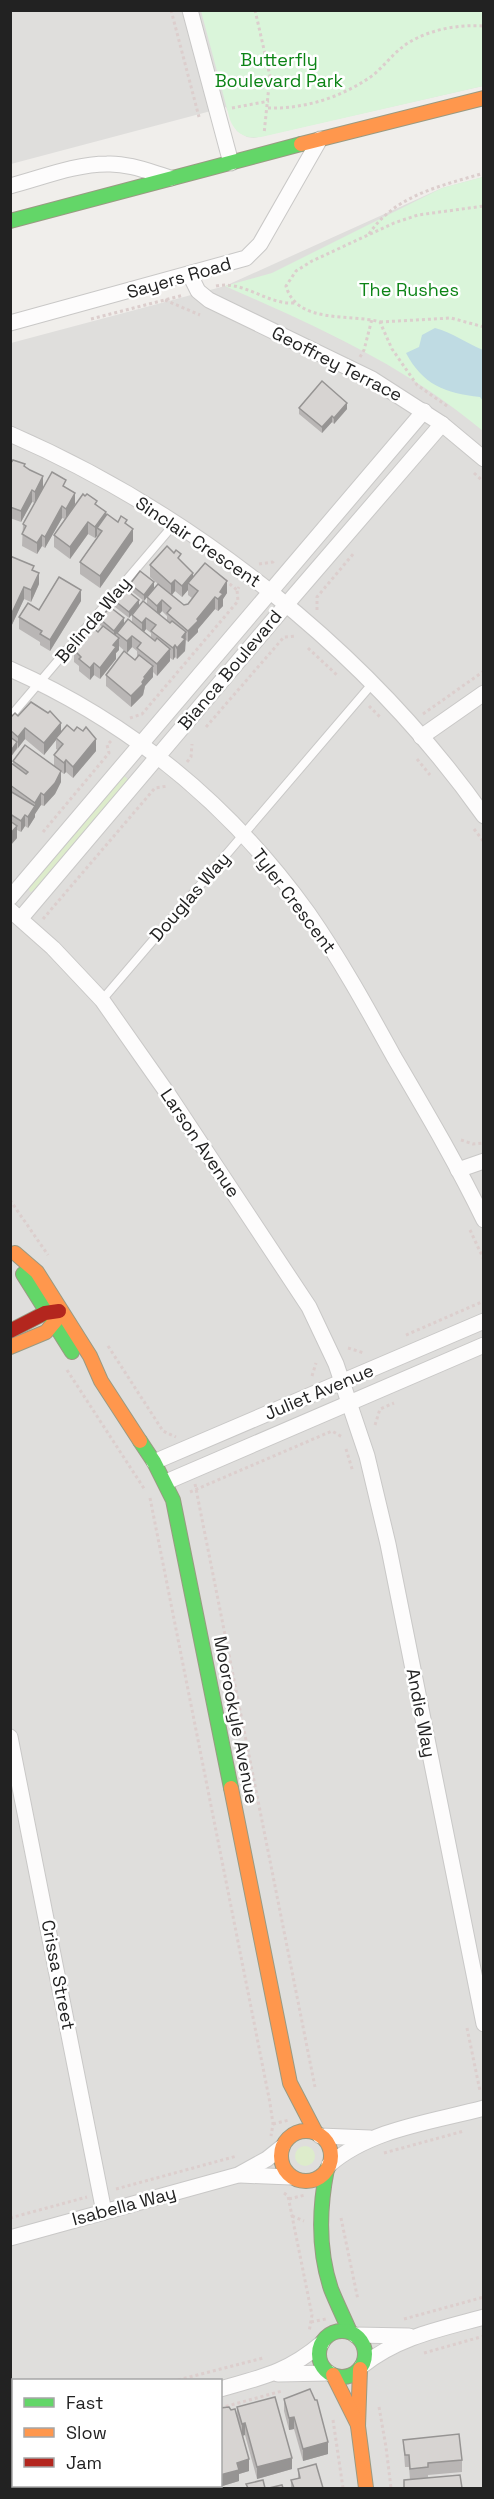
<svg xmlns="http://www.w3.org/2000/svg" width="494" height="2499" font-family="'Space Grotesk',sans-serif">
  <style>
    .residential { fill: #dfdedc; fill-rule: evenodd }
    .grass { fill: #ddeccb }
    .park { fill: #daf5da }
    .water { fill: #bfdbe3 }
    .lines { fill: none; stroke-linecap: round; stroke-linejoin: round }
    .lane-casing { stroke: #c9c8c7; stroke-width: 10 }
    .street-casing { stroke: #c9c8c7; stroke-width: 17 }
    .fast-casing { stroke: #999a82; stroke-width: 16 }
    .slow-casing { stroke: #999a82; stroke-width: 16 }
    .jam-casing { stroke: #999a82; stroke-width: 16 }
    .path { stroke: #dccecd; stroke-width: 3; stroke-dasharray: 3 3; stroke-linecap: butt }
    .lane { stroke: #fdfcfc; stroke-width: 8 }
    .street { stroke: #fdfcfc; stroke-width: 15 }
    .fast { stroke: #63d668; stroke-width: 14 }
    .slow { stroke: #ff974d; stroke-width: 14 }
    .jam { stroke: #b3261e; stroke-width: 14 }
    .wall { fill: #b9b6b5; fill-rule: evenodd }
    .shaded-wall { fill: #969493 }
    .building { fill: #d7d4d2; stroke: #969493; stroke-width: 1.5 }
    .labels { text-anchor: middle; stroke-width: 5; stroke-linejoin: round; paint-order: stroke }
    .park-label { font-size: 18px; fill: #0c8416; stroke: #fff }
    .street-label { font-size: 18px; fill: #222; stroke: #fff }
  </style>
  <rect width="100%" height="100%" fill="#f0eeeb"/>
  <g class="residential">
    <path d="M11,11H483V86L254,138L247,137L237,131L226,107L11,164Z"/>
    <path d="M483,177V2488H11V343L225,286L442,188ZM14,2380H220V2486H14Z"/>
  </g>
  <g class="grass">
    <path d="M123,775L129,780L34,891L30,892L28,887Z"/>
    <circle cx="305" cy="2156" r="10"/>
  </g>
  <g class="park">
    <path d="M201,11H483V86L261,137C245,139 236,134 230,120Z"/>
    <path d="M483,177V431C402,364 320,328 225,286L272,273L442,188Z"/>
  </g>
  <path class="water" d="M435,328C453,333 466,343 483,350V401L480,397C445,393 423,385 406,353L419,347L422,335Z"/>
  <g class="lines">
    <defs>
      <g id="lane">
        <path d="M10,717L175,523"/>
        <path d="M102,1000L372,684"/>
      </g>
      <g id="street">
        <path d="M190,10L231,163"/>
        <path d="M10,186C41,178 75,164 107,164C128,163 150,172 171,178"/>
        <path d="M190,275L198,291L209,300L372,379L442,424L484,459"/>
        <path d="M10,323L246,258L260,244L320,139"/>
        <path d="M10,434C194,514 368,652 484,816"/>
        <path d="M10,669C131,723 231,806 308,913C340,959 367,1008 394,1057C425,1110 457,1164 484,1220"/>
        <path d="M421,737L484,693"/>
        <path d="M10,898L424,411"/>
        <path d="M10,910L53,948L102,1000L168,1094L309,1307L336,1364L367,1456L388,1544L484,2024"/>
        <path d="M21,918L286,605L442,424"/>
        <path d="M458,1170L484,1161"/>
        <path d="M154,1462L484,1321"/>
        <path d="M166,1482L484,1345"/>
        <path d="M10,1737L104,2212"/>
        <path d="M320,2136L370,2138"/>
        <path d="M329,2165C370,2129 432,2122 484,2108"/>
        <path d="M240,2175L291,2177"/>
        <path d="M10,2238L238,2175L267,2159L282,2147"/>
        <path d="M355,2335L409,2336"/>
        <path d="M362,2366C398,2337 440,2329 484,2317"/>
        <path d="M278,2374L329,2373"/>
        <path d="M220,2389C263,2377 288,2372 322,2343"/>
        <path d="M10,2446L14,2445"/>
      </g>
      <g id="fast">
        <path d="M10,221L301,144"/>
        <path d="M23,1274L72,1352"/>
        <path d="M140,1441L154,1462L173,1500L231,1788"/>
        <path d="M327,2169C319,2209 318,2250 331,2289C337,2304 344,2318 350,2332"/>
        <circle cx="342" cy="2354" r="23"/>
      </g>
      <g id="slow">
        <path d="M301,144L484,98"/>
        <path d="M15,1253L37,1272L90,1356L101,1381L140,1441"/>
        <path d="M10,1347L46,1332L61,1314"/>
        <path d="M231,1788L290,2083L316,2133"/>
        <circle cx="306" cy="2156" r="25"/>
        <path d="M360,2369L358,2426L366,2488"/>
        <path d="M333,2375L358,2425"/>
      </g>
      <path id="jam" d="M10,1331L45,1313L59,1311"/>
    </defs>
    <use href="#lane" class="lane-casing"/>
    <use href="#street" class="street-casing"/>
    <use href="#fast" class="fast-casing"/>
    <use href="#slow" class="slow-casing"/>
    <use href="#jam" class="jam-casing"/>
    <g class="path">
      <path d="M171,10L199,117"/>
      <path d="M255,10L270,76L264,134"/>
      <path d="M232,108L269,101"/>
      <path d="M268,108C304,109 339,98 369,78C381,70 389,58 400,49C421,31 456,24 484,26"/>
      <path d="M369,234C395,195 441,186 484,173"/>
      <path d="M216,286C244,280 267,305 295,303"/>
      <path d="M165,300L200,315"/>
      <path d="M91,319L184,295"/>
      <path d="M380,322L451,318L484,327"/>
      <path d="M360,357L364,350L372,319"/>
      <path d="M447,406L417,385L392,349L380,322C350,313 297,325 286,286L296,271L312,261L394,223L418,215L484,206"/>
      <path d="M474,473L484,482"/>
      <path d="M259,564L273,562L275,559"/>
      <path d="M225,580L237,590"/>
      <path d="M317,610V597L354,553"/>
      <path d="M308,648L338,676"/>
      <path d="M369,706L381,718"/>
      <path d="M423,714L484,671"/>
      <path d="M130,718L142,714L238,601L237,590L239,587"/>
      <path d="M206,727L284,637L296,636"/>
      <path d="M417,759L430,775"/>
      <path d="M187,762L191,757L192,744"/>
      <path d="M474,829L484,842"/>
      <path d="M43,832L109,753L107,745L111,741"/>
      <path d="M43,919L155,788L168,786"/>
      <path d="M461,1140L473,1144L484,1143"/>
      <path d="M10,1200L48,1255"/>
      <path d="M470,1230L484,1260"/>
      <path d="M406,1335L484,1301"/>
      <path d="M108,1346L163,1431L176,1437"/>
      <path d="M348,1348L364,1353"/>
      <path d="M67,1370L145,1490"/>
      <path d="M312,1376L316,1363"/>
      <path d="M375,1425L380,1409L394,1403"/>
      <path d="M346,1449L353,1472"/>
      <path d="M195,1484L315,2087"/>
      <path d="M190,1492L332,1431L342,1437"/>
      <path d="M150,1498L270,2103L273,2124L271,2136"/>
      <path d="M467,2028L480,2091"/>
      <path d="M273,2124L289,2120"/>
      <path d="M384,2153L464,2131"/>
      <path d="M116,2189L237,2156"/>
      <path d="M284,2193L288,2196L312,2315L309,2332"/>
      <path d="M289,2199L305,2195"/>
      <path d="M292,2216L304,2221"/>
      <path d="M10,2218L87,2197"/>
      <path d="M341,2218L358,2300"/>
      <path d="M404,2319L484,2297"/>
      <path d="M311,2322L326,2319"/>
      <path d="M424,2353L484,2336"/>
      <path d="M178,2380L263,2358"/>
      <path d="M379,2407L386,2447L391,2488"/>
      <path d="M220,2408L282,2391"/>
      <path d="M333,2420L343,2488"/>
      <path d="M10,2425H14"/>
      <path d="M10,2465L14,2464"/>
    </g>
    <use href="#lane" class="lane"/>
    <use href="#street" class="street"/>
    <use href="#fast" class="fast"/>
    <use href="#slow" class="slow"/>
    <use href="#jam" class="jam"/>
  </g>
  <g class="wall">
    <path d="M299,408L347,409L334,424L332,422L322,433L299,414Z"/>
    <path d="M10,464L25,466L43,488H66L75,504L97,505L106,515L118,522L127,524L133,541L100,588L80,574V562L97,538V536L95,538L88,534L70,559L54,547V535L65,519L62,518L45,548L42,546L37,554L22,546L23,524L35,503L32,502L21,522L10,518Z"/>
    <path d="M10,556L34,571L39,584L31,602L24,599L10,629Z"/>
    <path d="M181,561L193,578L227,593L223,599V606L218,611L215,609L198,629V632L188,642L186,640L185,651L177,659L175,657L173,660L170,658V661L157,676L153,672V677L145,686L143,695L131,707L106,686V675L135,660L137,658V651L132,647L127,653L119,646V650L116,653V659L100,679L94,675L90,680L79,671V666L74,662V650L98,632L102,627L100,625V619L124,624L132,622V615L147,604V597L158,584L150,577V565ZM188,590V595L192,598L188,604L184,605L172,595L175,591L182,597ZM162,611L167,616V621L159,615ZM146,629L151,633V637L144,632Z"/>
    <path d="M130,584L154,588L144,601L130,590Z"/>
    <path d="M139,600L129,618L115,607V601Z"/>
    <path d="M81,601L50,651L40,645V642L19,629V617L39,610Z"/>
    <path d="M18,716L61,732L96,751L73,778L66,772L64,774L61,772V782L55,794L44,806L41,805L35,814V817L28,828L25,826L21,832L17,830V838L10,846V764H13V761L54,766V755L58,750L56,749V740L44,755L25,739L10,758V718Z"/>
    <path d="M284,2399L315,2400L328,2454L303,2461L294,2429L289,2430L284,2411Z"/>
    <path d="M237,2407L292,2469L257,2479L245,2435L242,2436L249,2471L239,2474V2481L216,2488V2486H220L231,2410L237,2419Z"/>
    <path d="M403,2440L462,2460V2472L428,2475V2478L410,2480L409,2467H405Z"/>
    <path d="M298,2469L323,2488H291V2480L298,2479Z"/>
  </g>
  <g class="shaded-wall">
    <path d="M347,403V409L334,424V418Z"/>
    <path d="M332,416V422L322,433V427Z"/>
    <path d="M43,476V488L35,503V492Z"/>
    <path d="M32,490V502L21,522V511Z"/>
    <path d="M75,493V504L66,520V509Z"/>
    <path d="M62,506V518L45,548V537Z"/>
    <path d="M106,512V523L97,528V536L95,538V527Z"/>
    <path d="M88,522V534L70,559V547Z"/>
    <path d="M133,529V541L100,588V576Z"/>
    <path d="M42,535V546L37,554V543Z"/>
    <path d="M39,573V584L31,602V590Z"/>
    <path d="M193,573V584L188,583V590L182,597V586Z"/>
    <path d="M175,580V591L171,596V584Z"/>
    <path d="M227,581V593L223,599V606L218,611V599L220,592Z"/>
    <path d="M154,582V588L144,601V595Z"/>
    <path d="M24,587V599L10,629V617Z"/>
    <path d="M81,590V601L50,651V640Z"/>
    <path d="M215,597V609L198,629V632L188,642V631L197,619Z"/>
    <path d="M139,600V606L129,618V612Z"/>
    <path d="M162,600V611L157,617V606Z"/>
    <path d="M124,618V624L114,637V631Z"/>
    <path d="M146,618V629L142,635V623Z"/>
    <path d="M186,632L185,651L177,659V648L182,637Z"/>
    <path d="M132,636V647L127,653V641Z"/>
    <path d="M119,638V650L116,653V659L100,679V668L113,645Z"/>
    <path d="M175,645V657L173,660V648Z"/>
    <path d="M170,649V661L157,676V664Z"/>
    <path d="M94,663V675L90,680V668Z"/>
    <path d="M153,666V677L145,686L143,695L131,707V696L142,682L144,677Z"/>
    <path d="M61,723V734L56,738V740L44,755V743Z"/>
    <path d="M25,728V739L18,748V737Z"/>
    <path d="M96,739V751L73,778V767Z"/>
    <path d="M17,742V748L10,758V752Z"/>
    <path d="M66,760V772L64,774V763Z"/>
    <path d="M61,771V782L55,794L44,806V795Z"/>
    <path d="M41,793V805L35,814V803Z"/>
    <path d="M35,806V817L28,828V817Z"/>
    <path d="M25,815V826L21,832V821Z"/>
    <path d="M17,826V838L10,846V834Z"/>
    <path d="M294,2417V2429L289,2430V2418Z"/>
    <path d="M245,2423V2435L242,2436V2424Z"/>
    <path d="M328,2442V2454L303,2461V2449Z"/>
    <path d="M292,2458V2469L257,2479V2467Z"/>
    <path d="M249,2459V2471L239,2474V2481L216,2488V2486H220V2475L237,2463Z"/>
    <path d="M137,2486H159L148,2488H137Z"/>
    <rect x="176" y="2486" width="13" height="2"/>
  </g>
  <g class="building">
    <path d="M322,381L347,403L334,418L332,416L322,427L299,408Z"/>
    <path d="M13,460L25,464L24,466L30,470L43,476L35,492L32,490L21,511L10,507V464Z"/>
    <path d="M52,472L66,480L63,486L75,493L66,509L62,506L45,537L42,535L37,543L22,534L26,526L23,524Z"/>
    <path d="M83,494L85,496L87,494L97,501L95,504L106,512L95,527L88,522L70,547L54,535Z"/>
    <path d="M107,514L118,522L121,516L127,520L125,523L133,529L100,576L80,562L102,531L97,528Z"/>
    <path d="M167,546L174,553L176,550L181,554L178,558L193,573L182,586L175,580L171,584L150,565Z"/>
    <path d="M10,556L34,566L32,570L39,573L31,590L24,587L10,617Z"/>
    <path d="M205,563L227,581L220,592L223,594L218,599L215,597L197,619L198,621L188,631L167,613L171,608L162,600L157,606L147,597L158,584L184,605L188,604L198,591L188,583Z"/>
    <path d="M140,571L154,582L144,595L130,584Z"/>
    <path d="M59,577L81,590L50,640L40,634L42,631L19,617L28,603L39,610Z"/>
    <path d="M125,589L139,600L129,612L115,601Z"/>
    <path d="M143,601L170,623L172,621L186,632L182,637L185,639L177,648L175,645L173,648L151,631L156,625L146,618L142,623L132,615Z"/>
    <path d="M110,607L124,618L114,631L100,619Z"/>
    <path d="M128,619L155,641L157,638L170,649L157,664L137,648L141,643L132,636L127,641L117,633Z"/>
    <path d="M103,626L119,638L113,645L116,647L100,668L94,663L90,668L79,659L81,657L74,650L92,627L98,632Z"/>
    <path d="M124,651L135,660L139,655L153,666L144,677L145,678L142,682L143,684L131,696L106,675Z"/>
    <path d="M31,702L48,713L50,711L61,723L44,743L25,728L18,737L10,730V718L15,713L18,716Z"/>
    <path d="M67,725L74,731L77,727L83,731L86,727L96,739L73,767L66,760L64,763L54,755L63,744L56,738Z"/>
    <path d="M10,737L17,742L10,752Z"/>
    <path d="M25,745L61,771L55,783L44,795L41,793L35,803L10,785L11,763L26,774L28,772L13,761Z"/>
    <path d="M10,791L35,806L28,817L25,815L21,821L10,814Z"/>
    <path d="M10,821L17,826L10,834Z"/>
    <path d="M310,2389L315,2400H317L328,2442L303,2449L294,2417L289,2418L284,2399Z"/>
    <path d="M275,2397L292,2458L257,2467L245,2423L242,2424L237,2407Z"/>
    <path d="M229,2407L231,2410L235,2409L249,2459L237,2463L239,2470L220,2475V2408Z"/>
    <path d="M459,2434L462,2460L428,2463V2467L410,2469L409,2455H405L403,2440Z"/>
    <path d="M316,2464L323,2488H294L291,2480L300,2478L298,2469Z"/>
    <path d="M460,2475L462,2488H404V2480Z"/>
    <path d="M263,2480L265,2488H248L246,2484Z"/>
    <path d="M282,2485L283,2488H269Z"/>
  </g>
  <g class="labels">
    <g class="park-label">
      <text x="279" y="66">Butterfly<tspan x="279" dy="21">Boulevard Park</tspan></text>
      <text x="409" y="296">The Rushes</text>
    </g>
    <g class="street-label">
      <text transform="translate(179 278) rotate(-16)" y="6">Sayers Road</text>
      <text transform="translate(337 364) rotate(27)" y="6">Geoffrey Terrace</text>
      <text transform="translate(198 542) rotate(34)" y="6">Sinclair Crescent</text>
      <text transform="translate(93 620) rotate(-50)" y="6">Belinda Way</text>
      <text transform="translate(230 670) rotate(-50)" y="6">Bianca Boulevard</text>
      <text transform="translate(190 897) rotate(-49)" y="6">Douglas Way</text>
      <text transform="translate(294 901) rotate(53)" y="6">Tyler Crescent</text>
      <text transform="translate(200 1143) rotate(56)" y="6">Larson Avenue</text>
      <text transform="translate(319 1392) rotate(-23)" y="6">Juliet Avenue</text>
      <text transform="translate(421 1713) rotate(79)" y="6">Andie Way</text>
      <text transform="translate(236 1720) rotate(79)" y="6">Moorookyle Avenue</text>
      <text transform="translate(58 1975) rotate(79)" y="6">Crissa Street</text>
      <text transform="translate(124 2206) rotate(-15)" y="6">Isabella Way</text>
    </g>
  </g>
  <rect width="494" height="2499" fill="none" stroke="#222222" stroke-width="24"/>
  <rect x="12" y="2379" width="210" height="108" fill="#ffffff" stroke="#a7a7a7" stroke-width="1.5"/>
  <rect x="24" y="2398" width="30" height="9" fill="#63d668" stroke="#a7a7a7" stroke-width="1.5"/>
  <text x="66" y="2409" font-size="18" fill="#222222">Fast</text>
  <rect x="24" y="2428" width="30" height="9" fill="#ff974d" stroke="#a7a7a7" stroke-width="1.5"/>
  <text x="66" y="2439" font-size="18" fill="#222222">Slow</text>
  <rect x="24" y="2458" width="30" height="9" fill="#b3261e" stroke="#a7a7a7" stroke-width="1.5"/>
  <text x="66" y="2469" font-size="18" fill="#222222">Jam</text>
</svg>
